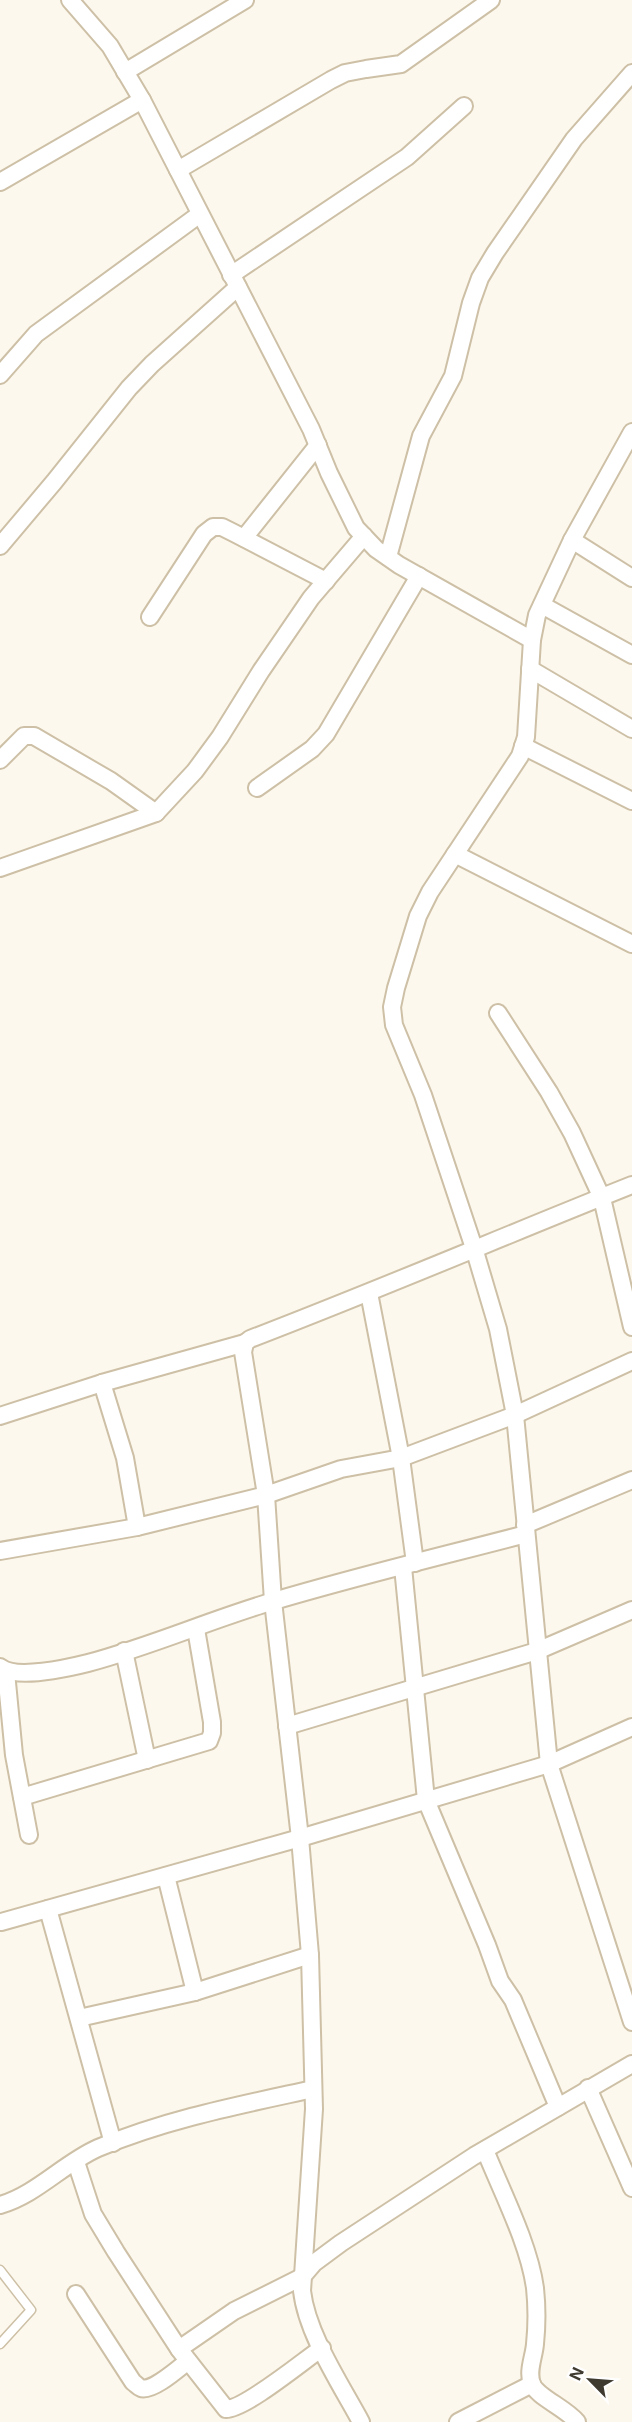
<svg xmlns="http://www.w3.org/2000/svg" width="632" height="2422" font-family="Inter,sans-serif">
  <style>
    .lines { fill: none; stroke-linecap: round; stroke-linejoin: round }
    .service-casing { stroke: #cdc0a6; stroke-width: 11 }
    .minor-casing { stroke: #cdc0a6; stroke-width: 20 }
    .service { stroke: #fff; stroke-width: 8 }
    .minor { stroke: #fff; stroke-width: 16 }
  </style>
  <rect width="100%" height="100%" fill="#fdf8ed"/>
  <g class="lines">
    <defs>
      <path id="service" d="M0,2270L31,2310L0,2344"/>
      <g id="minor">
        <path d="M70,0L110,46L142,100L311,429L329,473L356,528L376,549L399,565L532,640"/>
        <path d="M125,72L245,0"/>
        <path d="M178,170L331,80L345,73L366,69L401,64L491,0"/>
        <path d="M0,182L142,100"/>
        <path d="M231,275L407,157L464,106"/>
        <path d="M0,375L36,334L200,214"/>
        <path d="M632,432L572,540L537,615L532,640L526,737L520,756L430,892L418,916L396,988L392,1007L394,1025L423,1095L474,1248L498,1329L515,1415L549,1764L632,2022"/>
        <path d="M244,538L318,445"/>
        <path d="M572,540L632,578"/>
        <path d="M0,546L54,482L129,388L152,364L238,287"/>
        <path d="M388,557L421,436L453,376L471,303L480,278L495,253L574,139L632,73"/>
        <path d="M542,605L632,655"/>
        <path d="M150,617L204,534L213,527H222L234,533L326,581"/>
        <path d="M530,669L632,729"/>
        <path d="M523,746L632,801"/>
        <path d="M0,760L24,736H34L111,781L156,813"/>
        <path d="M257,788L312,749L326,734L419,576"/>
        <path d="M455,854L632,944"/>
        <path d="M0,868L156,813L195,771L220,737L261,671L311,598L364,536"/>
        <path d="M498,1013L549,1092L572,1133L602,1198L632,1327"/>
        <path d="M369,1293L401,1458L415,1563"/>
        <path d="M102,1383L125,1458L137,1527"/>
        <path d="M0,1416L102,1383L245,1343"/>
        <path d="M525,1525L632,1480"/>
        <path d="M0,1551L137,1527L266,1495L341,1469L401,1458L515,1415L632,1361"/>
        <path d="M403,1567L426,1800L487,1945L500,1981L513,2000L558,2107"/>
        <path d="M124,1651L147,1760"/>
        <path d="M0,1667C16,1680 68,1668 88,1663C152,1646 212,1619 274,1601C358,1576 442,1556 526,1534"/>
        <path d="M6,1672L14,1755L29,1835"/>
        <path d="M287,1726L537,1651L632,1610"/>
        <path d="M22,1797L209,1741L212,1733V1722L196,1629"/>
        <path d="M166,1876L195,1992"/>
        <path d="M48,1909L113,2143"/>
        <path d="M1,1922L300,1838L549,1764L632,1727"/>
        <path d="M79,2018L195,1992L310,1955"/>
        <path d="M588,2088L632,2188"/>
        <path d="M485,2150C502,2192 529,2244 535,2288C537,2307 537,2325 535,2344C534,2357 527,2371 532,2384C537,2397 566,2408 577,2422"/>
        <path d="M76,2162L93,2214L116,2252L179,2349L226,2409C245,2409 303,2361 322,2348"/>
        <path d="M0,2205C36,2195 64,2163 98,2148C167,2119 240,2105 313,2089"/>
        <path d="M76,2294L133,2382C136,2384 138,2387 141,2388C152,2392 179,2368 188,2361"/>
        <path d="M179,2349L234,2311L302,2277L314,2263L341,2243L474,2156L632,2064"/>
        <path d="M361,2422C340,2383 307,2334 302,2291L314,2109L310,1955L300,1838L273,1601L266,1495L243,1352L245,1343L250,1339C378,1290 504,1236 632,1185"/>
        <path d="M458,2422L532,2384"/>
      </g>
    </defs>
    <use href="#service" class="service-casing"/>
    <use href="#minor" class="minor-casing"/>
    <use href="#service" class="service"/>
    <use href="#minor" class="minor"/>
  </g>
  <g transform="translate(590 2380) rotate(295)" stroke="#ffffff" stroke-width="4.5" paint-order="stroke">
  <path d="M0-4.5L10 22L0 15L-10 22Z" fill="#403b30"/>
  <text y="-9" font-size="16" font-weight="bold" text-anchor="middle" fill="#403b30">N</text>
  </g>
</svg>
